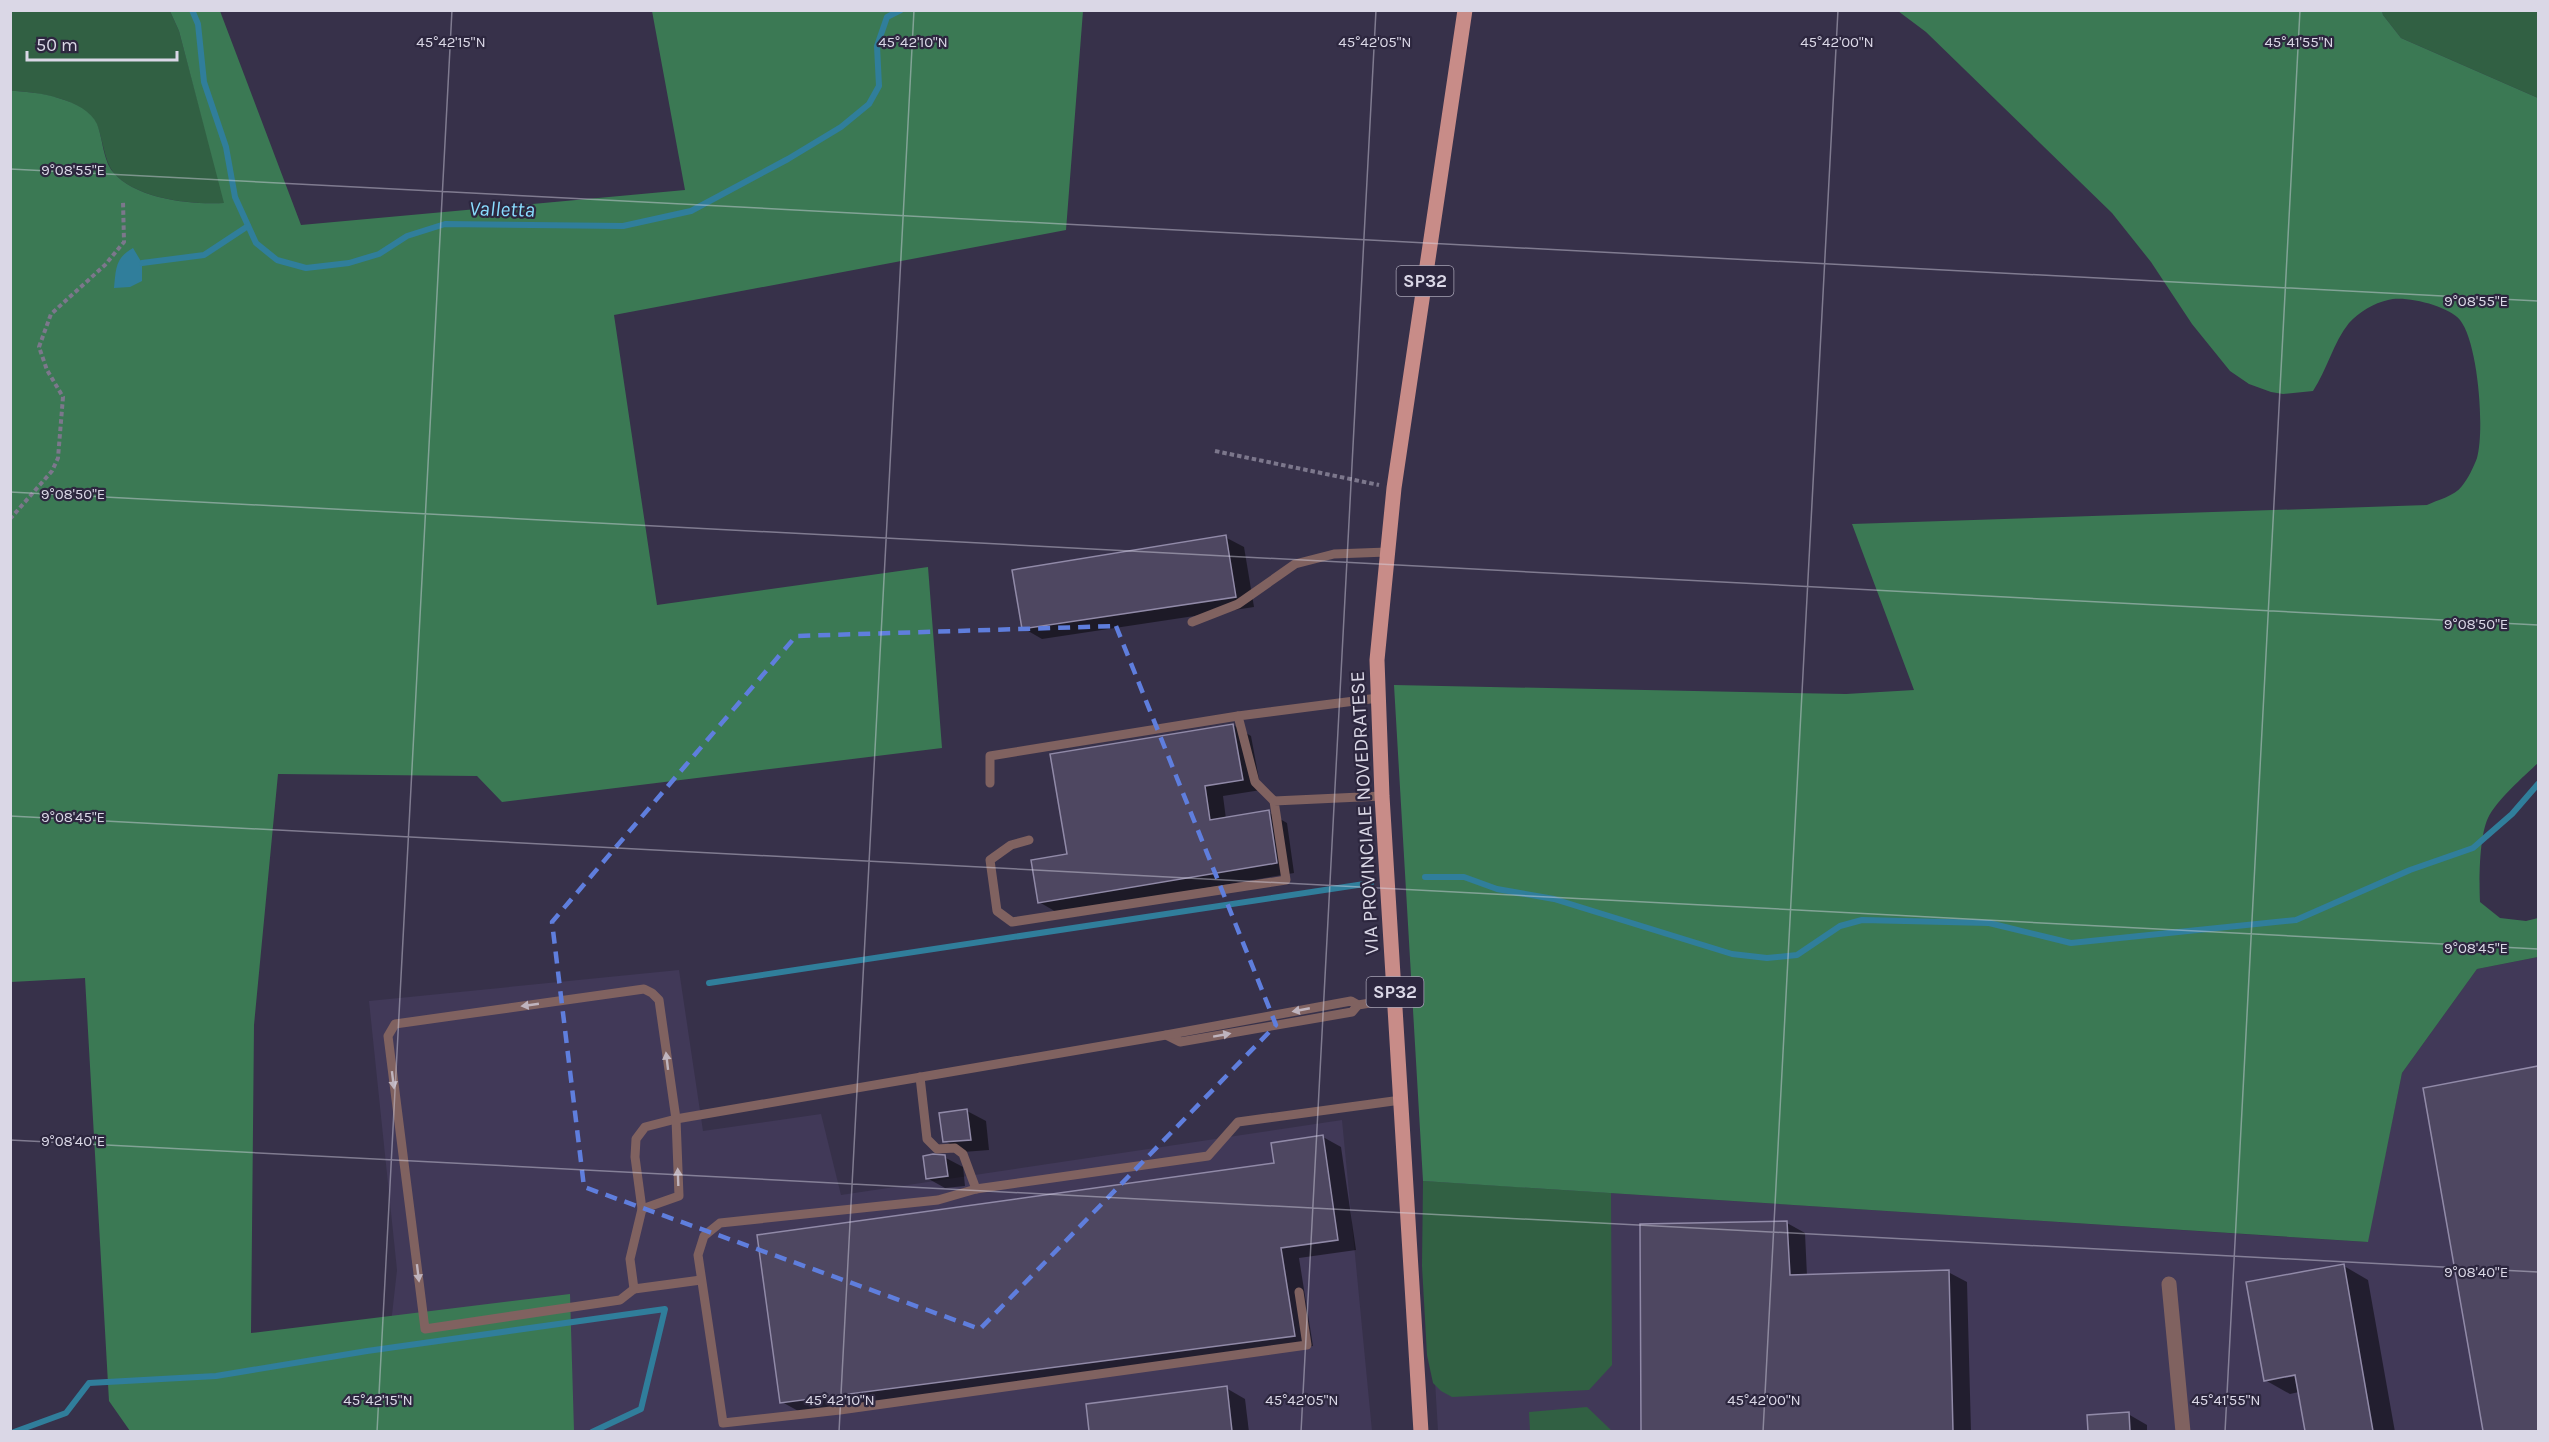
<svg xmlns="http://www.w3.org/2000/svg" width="2549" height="1442" font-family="Karla,sans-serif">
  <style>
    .built { fill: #413958 }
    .green { fill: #316043 }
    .forest { fill: #3b7954 }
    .water { fill: #307e9b }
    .shadow { fill: #0007; fill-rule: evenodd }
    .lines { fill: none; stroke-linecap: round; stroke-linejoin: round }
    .stream { stroke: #307e9b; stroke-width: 6 }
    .building { fill: #4e4761; stroke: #918aa8; stroke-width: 1.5 }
    .path { stroke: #7c778c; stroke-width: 4; stroke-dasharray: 4.5 3; stroke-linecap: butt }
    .service { stroke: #806260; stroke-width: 9 }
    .minor { stroke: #806260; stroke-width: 15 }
    .primary { stroke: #c88c88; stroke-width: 15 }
    .oneway { fill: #bfb4be }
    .marked { fill: none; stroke: #5f7edd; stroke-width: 4.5; stroke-dasharray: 12 8; stroke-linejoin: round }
    .ticks { fill: none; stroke: #dad7e6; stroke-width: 1.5; stroke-opacity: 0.45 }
    .labels { text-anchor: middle; stroke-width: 4.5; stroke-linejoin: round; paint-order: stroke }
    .shield { fill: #2d273f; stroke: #a6a2b4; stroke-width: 1.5 }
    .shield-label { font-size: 18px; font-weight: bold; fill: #dad7e6 }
    .street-label { font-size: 20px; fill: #dad7e6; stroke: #2d273f }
    .water-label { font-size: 21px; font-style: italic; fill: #8addff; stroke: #2d273f }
    .ticks-label { font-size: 15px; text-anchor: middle; fill: #dad7e6; stroke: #2d273f; stroke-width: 4.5; stroke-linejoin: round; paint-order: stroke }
  </style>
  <rect width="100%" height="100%" fill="#37314a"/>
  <g class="built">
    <path d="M2538,957V1431H1438L1423,1181L2367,1242L2402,1073L2477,969Z"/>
    <path d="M679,970L703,1131L821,1114L841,1195L1342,1120L1372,1431H379L397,1270L369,1001Z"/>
  </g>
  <g class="green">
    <path d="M11,11H170L179,31L225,203C192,205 135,199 113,172C104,160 103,139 97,125C86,99 35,91 11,91Z"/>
    <path d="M2382,11H2538V98L2401,38L2383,15Z"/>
    <path d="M1423,1181L1611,1193L1612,1365L1589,1390L1452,1397L1441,1391L1433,1383L1427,1355L1422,1266Z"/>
    <path d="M1587,1407L1612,1431H1530L1529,1412Z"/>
  </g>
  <g class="forest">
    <path d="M170,11H220L301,225L685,190L652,11H1083L1066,230L614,315L657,605L928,567L942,748L502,802L477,776L278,774L254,1025L251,1333L570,1294L574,1431H130L109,1401L85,978L11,982V91C35,91 86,99 97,124C103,139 103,160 113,172C135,199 192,205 224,203L179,31Z"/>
    <path d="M1898,11H2382L2383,15L2401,38L2538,98V763C2524,776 2496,801 2488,818C2479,837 2479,882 2480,902L2500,918L2526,921L2538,918V957L2477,969L2402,1073L2368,1242L1423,1181L1394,685L1846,694L1914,690L1852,524L2427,505C2437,500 2455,496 2462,486C2468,479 2474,466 2477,458C2485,430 2478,342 2460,320C2449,306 2405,295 2388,300C2374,303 2359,312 2349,323C2333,343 2327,370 2313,391L2283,394L2271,392L2249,384L2230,371L2192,324L2151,262L2112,213L1926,32Z"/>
  </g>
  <path class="water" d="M133,248L142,263V281L130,287L114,288C116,269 115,258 133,248Z"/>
  <g class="shadow">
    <path d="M1225,537L1244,547L1254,607L1042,639L1023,628Z"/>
    <path d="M1233,725L1251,736L1261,790L1223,796L1226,819L1268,812L1287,823L1294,873L1058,913L1039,902L1068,855Z"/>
    <path d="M2538,1067V1432H2485L2425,1089Z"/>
    <path d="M967,1111L986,1121L989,1150L963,1152L945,1141Z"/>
    <path d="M1323,1137L1341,1147L1356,1250L1299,1258L1313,1346L800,1412L782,1402L1276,1164Z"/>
    <path d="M944,1157L963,1167L965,1186L945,1188L927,1178Z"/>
    <path d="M1787,1223L1805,1233L1807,1276L1948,1272L1967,1282L1971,1432H1642L1641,1225Z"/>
    <path d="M2344,1266L2368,1280L2395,1432H2306L2299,1392L2290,1394L2265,1380ZM2302,1372V1375L2285,1378V1375Z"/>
    <path d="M1226,1388L1245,1399L1249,1432H1091L1087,1405Z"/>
    <path d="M2128,1414L2147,1425V1432H2089L2088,1417Z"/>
  </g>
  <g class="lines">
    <g class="stream">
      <path d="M192,10L198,24L204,82L226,147L235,197L256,243L277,260L306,268L349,263L379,254L407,236L445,224L623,226L691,211L788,159L841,127L869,104L879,86L877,46L887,17L901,10"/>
      <path d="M142,263L204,255L248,226"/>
      <path d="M1425,877H1464L1497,889L1554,899L1732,954L1767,958L1797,955L1840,926L1862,920L1989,923L2071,943L2296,920L2410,870L2473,848L2512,814L2538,784"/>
      <path d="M709,983L1371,883"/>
      <path d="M14,1432L66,1413L89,1383L216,1376L367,1351L665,1309L641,1409L592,1432"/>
    </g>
  </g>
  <g class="building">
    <path d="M1226,535L1236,597L1022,629L1012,570Z"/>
    <path d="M1233,724L1243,780L1205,786L1210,820L1269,810L1277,863L1038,903L1031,860L1067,854L1050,754Z"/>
    <path d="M2538,1066V1431H2483L2423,1088Z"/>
    <path d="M967,1109L971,1140L943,1142L939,1113Z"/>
    <path d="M1323,1135L1338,1240L1281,1248L1295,1336L780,1403L757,1235L1274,1163L1271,1143Z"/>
    <path d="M933,1154L945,1155L948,1176L926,1179L923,1156Z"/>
    <path d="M1787,1221L1790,1275L1949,1270L1953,1431H1641L1640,1224Z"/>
    <path d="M2344,1264L2373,1431H2305L2295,1375L2264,1381L2246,1282Z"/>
    <path d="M1227,1386L1232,1431H1089L1086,1404Z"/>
    <path d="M2129,1412L2130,1431H2088L2087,1415Z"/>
  </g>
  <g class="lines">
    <g class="path">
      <path d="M1215,451L1379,485"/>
      <path d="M10,519L52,471L58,458L63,397L47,370L39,347L51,314L105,265L124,242L123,201"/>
    </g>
    <g class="service">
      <path d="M1192,622L1238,604L1295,564L1334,554L1387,552"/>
      <path d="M990,783V756L1238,716"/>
      <path d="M1274,801L1255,782L1238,716L1378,698"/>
      <path d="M1029,840L1011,845L990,860L997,911L1012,922L1286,880L1274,801L1382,796"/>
      <path d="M1166,1035L1180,1042L1352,1012L1358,1005L1395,999"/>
      <path d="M920,1077L927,1139L937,1149L955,1148L963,1154L976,1189"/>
      <path d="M701,1280L634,1289L630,1259L642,1209L635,1157L636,1139L645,1127L676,1119L1166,1035L1351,1001L1358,1005"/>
      <path d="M634,1289L620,1300L425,1329L388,1036L395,1024L644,989L652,993L659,1000L676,1119L679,1196L642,1209"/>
      <path d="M1299,1292L1307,1345L840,1410L723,1423L698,1255L704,1236L720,1223L938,1200L976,1189L1208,1156L1238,1122L1401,1100"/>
    </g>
    <path class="minor" d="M2169,1284L2183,1432"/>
    <path class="primary" d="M1421,1432L1382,796L1377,660L1394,488L1465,10"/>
  </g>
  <defs><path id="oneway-solid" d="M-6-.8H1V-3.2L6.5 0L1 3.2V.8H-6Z" transform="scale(1.5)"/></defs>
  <g class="oneway">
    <use href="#oneway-solid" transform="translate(530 1005) rotate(172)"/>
    <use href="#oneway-solid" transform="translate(1301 1010) rotate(169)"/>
    <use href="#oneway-solid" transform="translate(1222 1035) rotate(-10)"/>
    <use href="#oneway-solid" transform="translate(667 1061) rotate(-97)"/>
    <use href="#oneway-solid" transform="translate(393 1080) rotate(83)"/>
    <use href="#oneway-solid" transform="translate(678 1177) rotate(-92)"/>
    <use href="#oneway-solid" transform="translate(418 1273) rotate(83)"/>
  </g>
  <path class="marked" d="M1116,626L1276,1025L980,1329L584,1187L552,922L796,636Z"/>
  <path class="ticks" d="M10,169L2538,301M10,492L2538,625M10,816L2538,949M10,1140L2538,1272M377,1432L452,10M839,1432L914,10M1301,1432L1376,10M1763,1432L1838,10M2225,1432L2300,10"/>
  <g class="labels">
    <g class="shield">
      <rect x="1396.5" y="266" width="57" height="30" rx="4.5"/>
      <rect x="1366.5" y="977" width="57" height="30" rx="4.5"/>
    </g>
    <g class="shield-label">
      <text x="1425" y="287">SP32</text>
      <text x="1395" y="998">SP32</text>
    </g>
    <g class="street-label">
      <text transform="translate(1364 813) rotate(-93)" y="7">VIA PROVINCIALE NOVEDRATESE</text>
    </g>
    <g class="water-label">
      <text transform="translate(502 209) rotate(1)" y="7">Valletta</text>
    </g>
  </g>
  <g class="ticks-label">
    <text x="451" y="47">45°42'15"N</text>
    <text x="913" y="47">45°42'10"N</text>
    <text x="1375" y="47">45°42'05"N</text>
    <text x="1837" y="47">45°42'00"N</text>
    <text x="2299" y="47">45°41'55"N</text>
    <text x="73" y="175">9°08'55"E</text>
    <text x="2476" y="306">9°08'55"E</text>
    <text x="73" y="499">9°08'50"E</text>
    <text x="2476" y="629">9°08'50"E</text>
    <text x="73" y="822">9°08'45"E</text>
    <text x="2476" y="953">9°08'45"E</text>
    <text x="73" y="1146">9°08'40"E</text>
    <text x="2476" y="1277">9°08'40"E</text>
    <text x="378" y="1405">45°42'15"N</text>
    <text x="840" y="1405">45°42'10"N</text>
    <text x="1302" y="1405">45°42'05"N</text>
    <text x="1764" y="1405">45°42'00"N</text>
    <text x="2226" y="1405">45°41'55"N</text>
  </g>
  <rect width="2549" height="1442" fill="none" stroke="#dad7e6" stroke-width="24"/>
  <path d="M27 51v9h150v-9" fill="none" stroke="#dad7e6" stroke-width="3"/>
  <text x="36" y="51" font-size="18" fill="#dad7e6" stroke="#2d273f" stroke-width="4.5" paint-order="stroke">50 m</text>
</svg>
